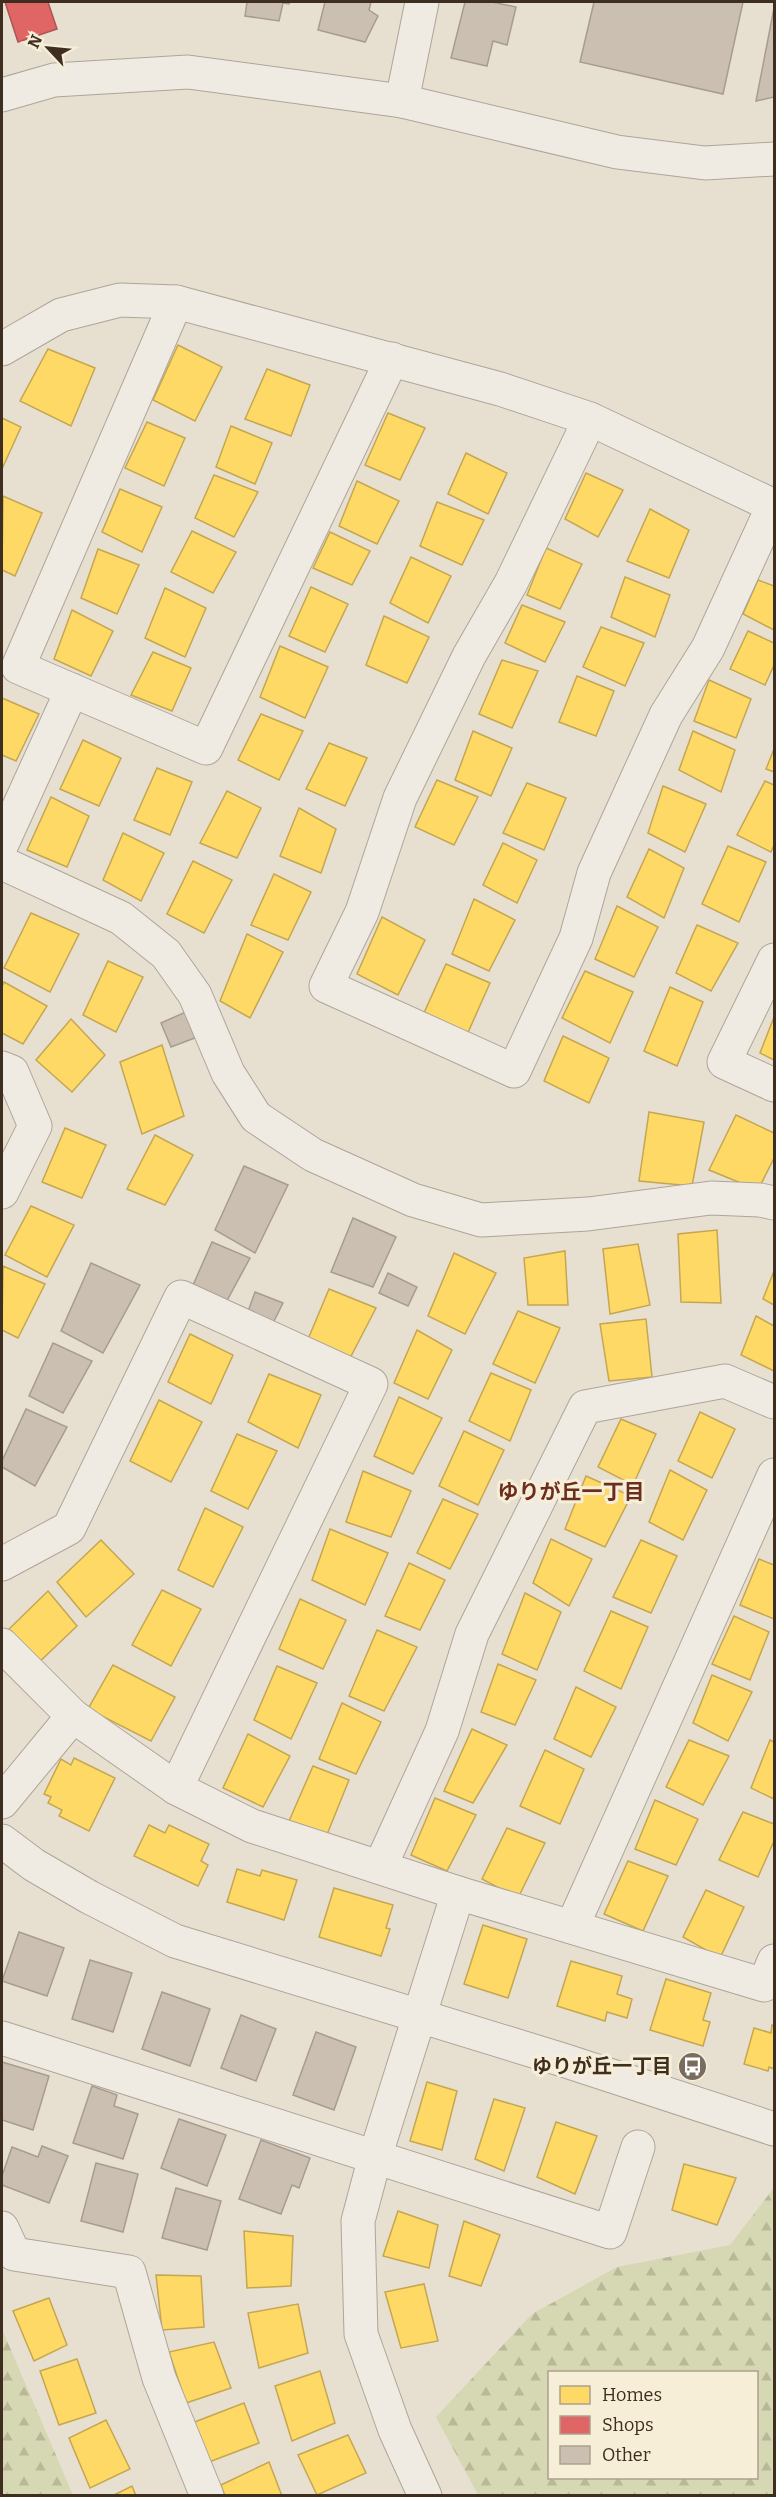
<svg xmlns="http://www.w3.org/2000/svg" width="776" height="2497" font-family="Bitter,'Noto Sans JP',serif">
  <style>
    .forest { fill: url(#forest-firs); fill-rule: evenodd }
    .homes { fill: #ffd966; stroke: #c5a651; stroke-width: 1.5 }
    .shops { fill: #e06666; stroke: #af5551; stroke-width: 1.5 }
    .building { fill: #cbbfb2; stroke: #a89c90; stroke-width: 1.5 }
    .lines { fill: none; stroke-linecap: round; stroke-linejoin: round }
    .minor-casing { stroke: #ada599; stroke-width: 35 }
    .tertiary-casing { stroke: #ada599; stroke-width: 35 }
    .minor { stroke: #efebe3; stroke-width: 33 }
    .tertiary { stroke: #efebe3; stroke-width: 33 }
    .labels { text-anchor: middle; stroke-width: 6; stroke-linejoin: round; paint-order: stroke }
    .poi-label { font-size: 20px; font-weight: bold; fill: #3d2e20; stroke: #f7eed8; text-anchor: end }
    .neighbourhood-label { font-size: 21px; font-weight: bold; fill: #6b2e1e; stroke: #f7eed8 }
  </style>
  <defs>
    <pattern id="forest-firs" width="22" height="20" patternUnits="userSpaceOnUse" patternTransform="scale(1.5)"><rect width="22" height="20" fill="#d6d7b3"/><path d="M5 1l3.5 6h-7zM16 11l3.5 6h-7z" fill="#b9b99a"/></pattern>
  </defs>
  <rect width="100%" height="100%" fill="#e7e0d1"/>
  <g class="forest">
    <path d="M773,2189L774,2495H478L436,2417L532,2314L617,2267L730,2245ZM550,2372H756V2478H550Z"/>
    <path d="M2,2329L73,2495H2Z"/>
  </g>
  <g class="homes">
    <path d="M178,345L222,367L195,421L153,400Z"/>
    <path d="M48,349L95,368L71,426L20,401Z"/>
    <path d="M267,369L310,385L291,436L245,419Z"/>
    <path d="M388,413L425,428L400,480L365,465Z"/>
    <path d="M2,418L21,427L2,469Z"/>
    <path d="M147,422L185,438L164,486L125,468Z"/>
    <path d="M231,426L272,443L255,484L216,467Z"/>
    <path d="M466,453L507,473L488,514L448,494Z"/>
    <path d="M586,473L623,490L598,537L565,519Z"/>
    <path d="M214,475L258,492L234,537L195,518Z"/>
    <path d="M357,481L399,501L377,544L339,526Z"/>
    <path d="M120,489L162,507L142,552L102,532Z"/>
    <path d="M3,496L42,513L15,576L2,570Z"/>
    <path d="M437,502L484,520L462,565L420,546Z"/>
    <path d="M650,509L689,530L669,578L627,561Z"/>
    <path d="M192,531L236,552L213,593L171,572Z"/>
    <path d="M330,532L370,551L352,585L313,568Z"/>
    <path d="M546,548L582,564L560,609L527,595Z"/>
    <path d="M98,549L139,565L117,614L81,598Z"/>
    <path d="M411,557L451,576L428,623L390,603Z"/>
    <path d="M625,577L670,595L655,637L611,617Z"/>
    <path d="M758,580L774,586V630L743,614Z"/>
    <path d="M311,587L348,604L325,652L289,636Z"/>
    <path d="M165,588L206,608L185,657L145,638Z"/>
    <path d="M522,605L565,622L545,662L505,643Z"/>
    <path d="M72,610L113,631L91,676L54,659Z"/>
    <path d="M384,616L429,637L407,683L366,665Z"/>
    <path d="M601,627L644,643L625,686L583,667Z"/>
    <path d="M748,631L774,643V665L765,685L730,669Z"/>
    <path d="M280,646L328,667L305,718L260,697Z"/>
    <path d="M153,652L191,668L172,711L131,695Z"/>
    <path d="M502,660L538,671L512,728L479,714Z"/>
    <path d="M577,676L614,691L596,736L559,722Z"/>
    <path d="M709,680L751,699L736,738L694,721Z"/>
    <path d="M2,698L39,714L16,761L2,755Z"/>
    <path d="M261,714L303,731L279,780L238,760Z"/>
    <path d="M473,731L512,748L491,796L455,780Z"/>
    <path d="M693,731L735,750L721,792L679,770Z"/>
    <path d="M83,740L121,758L99,806L60,789Z"/>
    <path d="M329,743L367,758L345,806L306,789Z"/>
    <path d="M774,749V772L766,769Z"/>
    <path d="M157,768L192,782L170,835L134,820Z"/>
    <path d="M437,780L478,797L454,845L415,827Z"/>
    <path d="M765,781L774,785V845L771,852L737,835Z"/>
    <path d="M527,783L566,798L544,850L503,833Z"/>
    <path d="M663,786L706,804L685,852L648,833Z"/>
    <path d="M227,791L261,808L237,858L200,843Z"/>
    <path d="M51,797L89,816L67,867L27,850Z"/>
    <path d="M299,808L336,829L321,873L280,856Z"/>
    <path d="M123,833L164,853L141,901L103,880Z"/>
    <path d="M503,843L537,860L517,903L483,885Z"/>
    <path d="M728,846L766,862L739,922L702,904Z"/>
    <path d="M649,849L684,868L664,918L627,897Z"/>
    <path d="M193,861L232,880L204,933L167,914Z"/>
    <path d="M274,874L311,892L288,940L251,925Z"/>
    <path d="M474,899L515,920L489,971L452,954Z"/>
    <path d="M617,906L658,927L634,977L595,959Z"/>
    <path d="M31,913L79,934L50,992L4,968Z"/>
    <path d="M382,917L425,940L398,995L357,974Z"/>
    <path d="M697,925L738,943L711,991L676,973Z"/>
    <path d="M247,934L283,952L250,1018L220,1001Z"/>
    <path d="M108,961L143,977L116,1032L83,1015Z"/>
    <path d="M446,964L490,983L466,1037L424,1013Z"/>
    <path d="M585,971L633,992L610,1043L562,1018Z"/>
    <path d="M4,982L47,1006L23,1044L2,1033V987Z"/>
    <path d="M670,987L703,1002L677,1066L644,1051Z"/>
    <path d="M774,1017V1060L760,1053Z"/>
    <path d="M71,1019L105,1055L72,1092L36,1060Z"/>
    <path d="M563,1036L609,1058L589,1103L544,1081Z"/>
    <path d="M162,1045L184,1116L142,1134L120,1062Z"/>
    <path d="M649,1112L704,1122L692,1186L639,1181Z"/>
    <path d="M736,1115L774,1133V1158L758,1190L709,1170Z"/>
    <path d="M65,1128L106,1145L82,1198L42,1182Z"/>
    <path d="M155,1135L193,1155L165,1205L127,1189Z"/>
    <path d="M31,1206L74,1225L47,1277L5,1255Z"/>
    <path d="M717,1230L721,1303L681,1302L678,1234Z"/>
    <path d="M638,1244L650,1305L610,1314L603,1249Z"/>
    <path d="M565,1251L568,1305H528L524,1258Z"/>
    <path d="M454,1253L496,1273L465,1334L428,1316Z"/>
    <path d="M3,1266L45,1284L18,1338L2,1330Z"/>
    <path d="M774,1271V1305L763,1299Z"/>
    <path d="M329,1289L376,1308L348,1362L306,1344Z"/>
    <path d="M518,1311L560,1328L535,1383L493,1364Z"/>
    <path d="M756,1316L774,1326V1371L741,1355Z"/>
    <path d="M646,1319L652,1377L609,1381L600,1324Z"/>
    <path d="M417,1330L452,1350L428,1399L394,1383Z"/>
    <path d="M190,1334L233,1355L211,1404L168,1382Z"/>
    <path d="M491,1373L531,1390L510,1441L469,1421Z"/>
    <path d="M269,1374L321,1395L298,1448L248,1422Z"/>
    <path d="M399,1397L442,1418L413,1474L374,1456Z"/>
    <path d="M159,1400L202,1422L171,1482L130,1461Z"/>
    <path d="M700,1412L735,1429L712,1478L678,1461Z"/>
    <path d="M621,1419L656,1434L633,1485L598,1467Z"/>
    <path d="M464,1431L504,1450L478,1505L439,1486Z"/>
    <path d="M237,1434L277,1451L248,1509L211,1491Z"/>
    <path d="M670,1470L707,1490L683,1540L649,1522Z"/>
    <path d="M363,1471L411,1491L391,1537L346,1522Z"/>
    <path d="M586,1476L631,1496L605,1547L565,1529Z"/>
    <path d="M443,1499L478,1514L450,1569L417,1553Z"/>
    <path d="M205,1508L243,1527L213,1587L178,1570Z"/>
    <path d="M330,1529L388,1553L365,1605L312,1580Z"/>
    <path d="M551,1539L592,1559L569,1606L533,1583Z"/>
    <path d="M101,1540L134,1574L86,1617L57,1582Z"/>
    <path d="M641,1540L677,1556L651,1613L613,1597Z"/>
    <path d="M759,1559L774,1565V1619L740,1605Z"/>
    <path d="M409,1563L445,1580L420,1630L385,1616Z"/>
    <path d="M162,1590L201,1609L171,1666L132,1645Z"/>
    <path d="M48,1591L77,1626L35,1666L8,1630Z"/>
    <path d="M525,1593L561,1612L537,1670L502,1654Z"/>
    <path d="M300,1599L346,1620L323,1669L279,1649Z"/>
    <path d="M611,1611L648,1627L621,1689L584,1671Z"/>
    <path d="M734,1616L769,1632L750,1680L712,1664Z"/>
    <path d="M377,1630L417,1647L384,1711L349,1696Z"/>
    <path d="M498,1664L536,1680L515,1725L481,1712Z"/>
    <path d="M113,1665L175,1697L151,1741L88,1709Z"/>
    <path d="M277,1666L317,1683L291,1739L254,1720Z"/>
    <path d="M712,1675L752,1692L728,1741L693,1723Z"/>
    <path d="M576,1687L616,1707L591,1757L554,1739Z"/>
    <path d="M342,1703L381,1722L356,1774L319,1759Z"/>
    <path d="M472,1729L507,1745L473,1803L444,1791Z"/>
    <path d="M248,1734L290,1756L263,1807L223,1788Z"/>
    <path d="M689,1740L729,1756L703,1805L666,1787Z"/>
    <path d="M770,1740L774,1742V1799L751,1788Z"/>
    <path d="M545,1750L584,1769L560,1824L520,1806Z"/>
    <path d="M74,1758L115,1778L89,1831L59,1816L62,1810L48,1803L51,1797L44,1794L61,1759L71,1765Z"/>
    <path d="M313,1766L349,1780L326,1837L289,1821Z"/>
    <path d="M435,1798L476,1815L447,1871L411,1855Z"/>
    <path d="M655,1800L698,1819L676,1865L635,1849Z"/>
    <path d="M743,1812L774,1824V1841L758,1877L719,1860Z"/>
    <path d="M149,1825L165,1833L169,1825L209,1844L201,1861L208,1865L198,1886L134,1856Z"/>
    <path d="M507,1828L545,1843L518,1898L482,1879Z"/>
    <path d="M628,1861L668,1876L643,1931L604,1914Z"/>
    <path d="M237,1869L260,1876L262,1870L297,1880L284,1920L227,1902Z"/>
    <path d="M334,1888L393,1905L386,1928L390,1929L381,1956L319,1937Z"/>
    <path d="M706,1890L744,1907L720,1958L683,1937Z"/>
    <path d="M483,1925L527,1939L508,1998L464,1984Z"/>
    <path d="M571,1961L622,1976L617,1994L632,1999L627,2018L607,2012L605,2021L557,2006Z"/>
    <path d="M666,1979L711,1993L703,2020L710,2022L703,2046L650,2030Z"/>
    <path d="M772,2025L774,2026V2069L769,2067L768,2071L744,2064L754,2028L771,2033Z"/>
    <path d="M427,2082L457,2091L442,2150L410,2141Z"/>
    <path d="M494,2099L525,2108L504,2171L475,2159Z"/>
    <path d="M556,2122L597,2136L575,2194L537,2177Z"/>
    <path d="M684,2164L736,2178L717,2225L672,2210Z"/>
    <path d="M398,2211L438,2225L429,2268L383,2256Z"/>
    <path d="M464,2221L500,2235L481,2286L449,2276Z"/>
    <path d="M244,2231L293,2236L291,2286L247,2288Z"/>
    <path d="M156,2275L201,2276L204,2327L162,2330Z"/>
    <path d="M424,2284L438,2341L401,2348L385,2292Z"/>
    <path d="M49,2298L67,2345L34,2361L13,2311Z"/>
    <path d="M298,2304L308,2353L259,2368L248,2313Z"/>
    <path d="M214,2342L231,2388L186,2403L169,2352Z"/>
    <path d="M77,2359L96,2413L59,2425L40,2371Z"/>
    <path d="M320,2371L335,2423L292,2441L275,2386Z"/>
    <path d="M244,2403L259,2443L209,2462L192,2423Z"/>
    <path d="M106,2420L130,2469L90,2488L69,2438Z"/>
    <path d="M348,2435L366,2473L317,2495L298,2455Z"/>
    <path d="M269,2462L282,2496H225L221,2485Z"/>
    <path d="M132,2486L136,2496H112Z"/>
  </g>
  <path class="shops" d="M5,2H48L57,29L18,42Z"/>
  <g class="building">
    <path d="M247,2H290L289,4L283,3L279,21L245,16Z"/>
    <path d="M318,2H371L369,10L378,16L365,42L318,30L325,2Z"/>
    <path d="M465,2H492L516,7L507,45L493,41L487,66L451,58Z"/>
    <path d="M594,2H743L723,94L580,62Z"/>
    <path d="M774,8V97L756,101Z"/>
    <path d="M188,1011L200,1036L171,1047L161,1023Z"/>
    <path d="M244,1166L288,1185L255,1253L215,1230Z"/>
    <path d="M353,1218L396,1237L373,1287L331,1272Z"/>
    <path d="M212,1242L250,1258L223,1308L190,1292Z"/>
    <path d="M91,1263L140,1285L103,1353L61,1331Z"/>
    <path d="M388,1273L417,1287L408,1306L379,1293Z"/>
    <path d="M255,1292L283,1303L270,1329L246,1317Z"/>
    <path d="M53,1343L92,1361L63,1413L29,1396Z"/>
    <path d="M26,1409L67,1427L35,1486L2,1467V1461Z"/>
    <path d="M19,1932L64,1948L47,1996L2,1981Z"/>
    <path d="M90,1960L132,1973L113,2032L72,2019Z"/>
    <path d="M162,1992L210,2009L190,2066L142,2049Z"/>
    <path d="M241,2015L276,2029L256,2081L221,2068Z"/>
    <path d="M316,2032L356,2047L334,2110L293,2095Z"/>
    <path d="M2,2062L49,2076L33,2130L2,2120Z"/>
    <path d="M92,2086L117,2095L114,2106L138,2114L123,2159L73,2143Z"/>
    <path d="M179,2119L226,2135L207,2186L161,2168Z"/>
    <path d="M261,2140L310,2158L299,2188L292,2185L281,2214L239,2199Z"/>
    <path d="M42,2146L68,2156L49,2203L2,2185V2176L12,2147L38,2157Z"/>
    <path d="M96,2163L138,2174L123,2232L81,2221Z"/>
    <path d="M176,2188L221,2201L207,2250L162,2238Z"/>
  </g>
  <g class="lines">
    <defs>
      <g id="minor">
        <path d="M402,101L422,2"/>
        <path d="M176,302L18,667L206,748L392,359"/>
        <path d="M2,349L61,315L120,300L176,302L500,389L590,419L774,506"/>
        <path d="M590,419L511,583L469,656L400,798L362,912L326,986L514,1071L576,938L594,873L666,715L708,648L773,506"/>
        <path d="M2,844L72,690"/>
        <path d="M2,863L121,918L166,954L195,995L228,1073L256,1117L313,1155L413,1200L481,1220L588,1214L711,1198L760,1200L774,1203"/>
        <path d="M774,960L724,1062L774,1085"/>
        <path d="M2,1068L12,1072L35,1126L2,1192"/>
        <path d="M2,1564L69,1528L181,1297L371,1384L176,1788"/>
        <path d="M2,1645L73,1716L176,1788L252,1826L458,1893L764,1985L774,1961"/>
        <path d="M2,1802L73,1716"/>
        <path d="M380,1867L442,1731L472,1634L585,1407L725,1381L774,1402"/>
        <path d="M572,1927L774,1475"/>
        <path d="M2,2038L610,2232L638,2147"/>
        <path d="M2,2228L14,2254L129,2272L159,2378L207,2496"/>
        <path d="M425,2496L395,2430L361,2334L358,2221L375,2157L458,1893"/>
      </g>
      <g id="tertiary">
        <path d="M2,95L54,80L188,72L402,101L617,152L705,163L774,159"/>
        <path d="M2,1841L34,1865L89,1897L175,1941L563,2060L774,2129"/>
      </g>
    </defs>
    <use href="#minor" class="minor-casing"/>
    <use href="#tertiary" class="tertiary-casing"/>
    <use href="#minor" class="minor"/>
    <use href="#tertiary" class="tertiary"/>
  </g>
  <defs>
    <symbol id="bus-disc" viewBox="-11 -11 22 22"><circle r="9.5" fill="#786c5e" stroke="#f7eed8"/><path d="M-5-6H5V4H4V6H2V4H-2V6H-4V4H-5ZM-3.5-4V0h7V-4ZM-3.5 1.2v1.5H-2V1.2ZM2 1.2v1.5H3.5V1.2Z" fill="#fff"/></symbol>
  </defs>
  <g fill-rule="evenodd">
    <use href="#bus-disc" x="676" y="2050" width="33" height="33"/>
  </g>
  <g class="labels">
    <g class="poi-label">
      <text x="672" y="2073">ゆりが丘一丁目</text>
    </g>
    <g class="neighbourhood-label">
      <text x="571" y="1499">ゆりが丘一丁目</text>
    </g>
  </g>
  <rect width="776" height="2497" fill="none" stroke="#3d2e20" stroke-width="6"/>
  <rect x="548" y="2371" width="210" height="108" fill="#f7eed8" stroke="#ada18e" stroke-width="1.5"/>
  <rect x="560" y="2386" width="30" height="18" fill="#ffd966" stroke="#ada18e" stroke-width="1.5"/>
  <text x="602" y="2401" font-size="18" fill="#3d2e20">Homes</text>
  <rect x="560" y="2416" width="30" height="18" fill="#e06666" stroke="#ada18e" stroke-width="1.5"/>
  <text x="602" y="2431" font-size="18" fill="#3d2e20">Shops</text>
  <rect x="560" y="2446" width="30" height="18" fill="#cbbfb2" stroke="#ada18e" stroke-width="1.5"/>
  <text x="602" y="2461" font-size="18" fill="#3d2e20">Other</text>
  <g transform="translate(48 48) rotate(296)" stroke="#f7eed8" stroke-width="4.5" paint-order="stroke">
  <path d="M0-4.5L10 22L0 15L-10 22Z" fill="#3d2e20"/>
  <text y="-9" font-size="16" font-weight="bold" text-anchor="middle" fill="#3d2e20">N</text>
  </g>
</svg>
